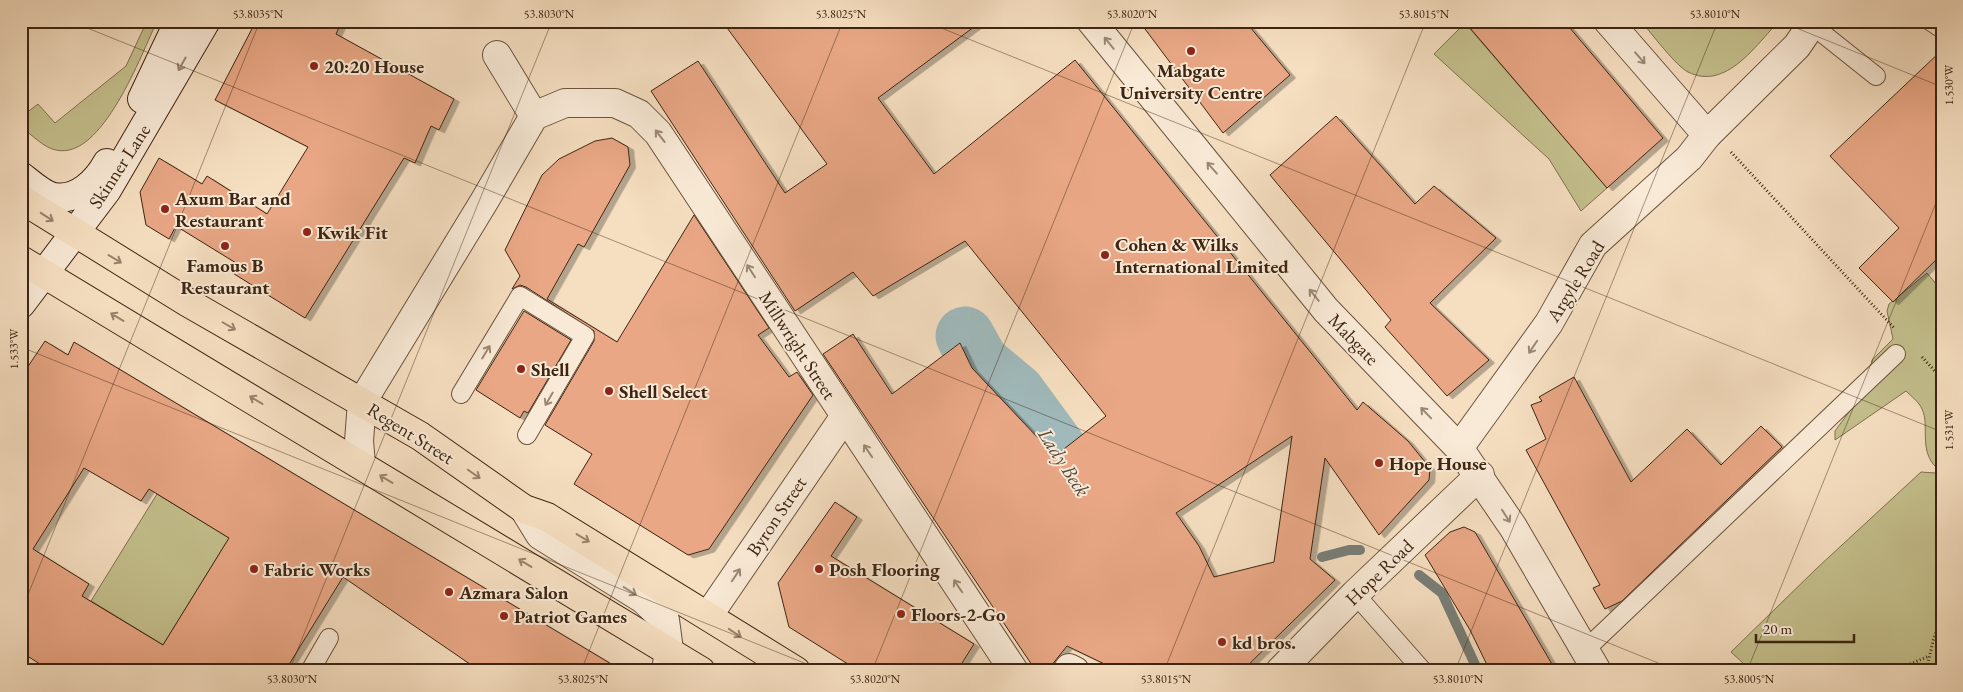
<svg xmlns="http://www.w3.org/2000/svg" width="1963" height="692" font-family="'EB Garamond',serif">
  <style>
    .green { fill: #c4c08d; stroke: #807250 }
    .lines { fill: none; stroke-linecap: round; stroke-linejoin: round }
    .stream { stroke: #787e78; stroke-width: 10 }
    .river { stroke: #a0babc; stroke-width: 59 }
    .building { fill: #e9a785; stroke: #3d2512; fill-rule: evenodd; filter: url(#shadow) }
    .lane-casing { stroke: #6b543e; stroke-width: 20 }
    .street-casing { stroke: #6b543e; stroke-width: 30 }
    .secondary-casing { stroke: #3d2512; stroke-width: 30 }
    .highway-casing { stroke: #3d2512; stroke-width: 30 }
    .path { stroke: #3d2512; stroke-width: 3; stroke-dasharray: 1 2.5; stroke-linecap: butt }
    .lane { stroke: #f9ead7; stroke-width: 18 }
    .street { stroke: #f9ead7; stroke-width: 28 }
    .secondary { stroke: #f9ead7; stroke-width: 28 }
    .highway { stroke: #f6dfc1; stroke-width: 28 }
    .oneway { stroke: #9b8874 }
    .oneway2 { stroke: #9a826a }
    .ticks { fill: none; stroke: #3d2512; stroke-width: 1; stroke-opacity: 0.45 }
    .poi-dot { fill: #8f2418; stroke: #f9ead7; stroke-width: 2 }
    .labels { text-anchor: middle; stroke-width: 4; stroke-linejoin: round; paint-order: stroke }
    .poi-label { font-size: 19px; font-weight: bold; fill: #3d2512; stroke: #f9ead7; text-anchor: start }
    .street-label { font-size: 19px; fill: #3d2512; stroke: #f9ead7 }
    .water-label { font-size: 20px; font-style: italic; fill: #564a3c; stroke: #f9ead7 }
    .neatline { fill: none; stroke: #3d2512; stroke-width: 2 }
    .ticks-label { font-size: 12px; text-anchor: middle; fill: #3d2512 }
  </style>
  <defs>
    <filter id="shadow"><feDropShadow dx="5.5" dy="3" stdDeviation="0" flood-color="#0004"/></filter>
  </defs>
  <rect width="100%" height="100%" fill="#f6dfc1"/>
  <filter id="stains"><feTurbulence type="fractalNoise" baseFrequency=".004" numOctaves="4"/><feColorMatrix values="0 0 0 0 .2 0 0 0 0 .09 0 0 0 0 .02 0 0 0 .5 -.17"/></filter>
  <radialGradient id="worn" r=".72"><stop offset=".6" stop-color="#630" stop-opacity="0"/><stop offset="1" stop-color="#630" stop-opacity=".3"/></radialGradient>
  <g class="green">
    <path d="M147,21H157C142,53 102,161 56,150C44,148 31,134 21,127V117L38,104L55,123L126,66Z"/>
    <path d="M1641,21H1779C1756,45 1726,91 1688,72C1676,66 1651,33 1641,21Z"/>
    <path d="M1465,23L1607,188L1581,211L1549,159L1434,54Z"/>
    <path d="M1927,273L1942,291V671H1737L1744,664L1731,652L1816,569L1921,472L1935,473L1937,468C1918,451 1930,425 1922,409C1919,402 1911,396 1906,391L1835,440V431L1871,382L1872,360L1893,339L1887,311L1889,304Z"/>
    <path d="M157,494L229,538L163,645L91,601Z"/>
  </g>
  <g class="lines">
    <g class="stream">
      <path d="M1322,557L1349,550H1360"/>
      <path d="M1419,575L1442,593L1478,671"/>
    </g>
    <path class="river" d="M965,336L980,363L1016,393L1074,472L1100,523"/>
  </g>
  <g class="building">
    <path d="M256,21H342L336,34L454,99L439,130L431,126L415,163L404,158L305,318L231,272L236,263L176,226L169,239L146,225L140,192L159,158L202,184L207,176L267,214L308,147L215,100Z"/>
    <path d="M722,21H982L878,98L934,174L1075,60L1357,410L1363,402L1408,441L1430,468L1429,480L1379,535L1325,458L1310,559L1335,580L1242,671H1119L1067,646L1047,671H1036L823,354L853,334L892,394L960,343L972,368L1055,456L1106,416L965,241L873,296L853,272L795,311L651,91L698,61L785,193L827,164ZM1292,436L1274,562L1214,577L1199,546L1176,513Z"/>
    <path d="M1139,21H1245L1290,75L1223,133Z"/>
    <path d="M1464,21H1564L1663,138L1607,188Z"/>
    <path d="M1942,50V254L1893,302L1859,268L1899,228L1830,156Z"/>
    <path d="M1336,116L1415,204L1434,186L1496,238L1430,303L1489,360L1447,396L1385,327L1391,320L1270,175Z"/>
    <path d="M612,138L628,147L630,165L584,247L578,244L547,299L617,342L694,215L769,328L758,335L789,377L797,372L813,395L709,549L688,555L574,484L592,454L545,425L594,341V331L526,287L520,285L512,289L520,276L505,250L542,175L559,159L595,141Z"/>
    <path d="M524,311L571,340L528,413L524,411L520,418L476,390Z"/>
    <path d="M45,341L68,355L74,342L623,671H480L343,577L285,671H51L21,652V377ZM84,468L141,501L149,489L229,538L163,645L82,596L89,584L33,549Z"/>
    <path d="M1574,377L1631,482L1687,429L1721,465L1761,426L1782,447L1622,601L1605,609L1593,588L1600,585L1526,450L1546,439L1531,405L1542,401L1539,397Z"/>
    <path d="M835,502L857,517L831,556L974,644L957,671H859L789,627L778,583Z"/>
    <path d="M1464,527L1475,532L1556,671H1490L1470,630L1425,555L1450,532Z"/>
  </g>
  <g class="lines">
    <defs>
      <g id="lane">
        <path d="M1930,21L1942,29"/>
        <path d="M1812,25L1876,76"/>
        <path d="M461,394L520,296L585,336L527,435"/>
        <path d="M1355,594L1423,671"/>
        <path d="M1585,650L1896,354"/>
        <path d="M310,671L329,638"/>
      </g>
      <g id="street">
        <path d="M1091,21L1326,310L1459,448L1513,527L1597,671"/>
        <path d="M1608,21L1707,135"/>
        <path d="M497,55L534,116"/>
        <path d="M1459,448L1549,323L1593,245L1689,158L1707,135L1797,46L1814,21"/>
        <path d="M361,464L359,441L362,402L485,200L534,116L565,103H615L639,114L658,133L1014,671"/>
        <path d="M524,509L540,535L643,599L665,620L669,650L666,671"/>
        <path d="M708,616L845,416"/>
        <path d="M1067,671L1069,668L1075,671"/>
        <path d="M1280,671L1355,594L1480,475"/>
      </g>
      <g id="secondary">
        <path d="M142,99L179,21"/>
        <path d="M21,176C30,183 43,195 54,197C78,201 97,181 107,163"/>
        <path d="M21,304L107,190L206,21"/>
      </g>
      <g id="highway">
        <path d="M21,199L187,302L420,436L524,509L547,517L796,671"/>
        <path d="M21,260L701,671"/>
      </g>
    </defs>
    <use href="#lane" class="lane-casing"/>
    <use href="#street" class="street-casing"/>
    <use href="#secondary" class="secondary-casing"/>
    <use href="#highway" class="highway-casing"/>
    <g class="path">
      <path d="M1731,152L1895,329"/>
      <path d="M1922,357L1942,379"/>
      <path d="M1894,671L1929,656"/>
      <path d="M1926,671L1934,637L1942,620"/>
    </g>
    <use href="#lane" class="lane"/>
    <use href="#street" class="street"/>
    <use href="#secondary" class="secondary"/>
    <use href="#highway" class="highway"/>
  </g>
  <defs><path id="oneway-shaft" d="M-6 0H5M1.5-3L5.5 0L1.5 3" fill="none" stroke-width="1.6" stroke-linecap="round" stroke-linejoin="round" transform="scale(1.25)"/></defs>
  <g class="oneway">
    <use href="#oneway-shaft" transform="translate(1109 43) rotate(-129)"/>
    <use href="#oneway-shaft" transform="translate(1640 58) rotate(49)"/>
    <use href="#oneway-shaft" transform="translate(182 64) rotate(119)"/>
    <use href="#oneway-shaft" transform="translate(660 136) rotate(-128)"/>
    <use href="#oneway-shaft" transform="translate(1212 168) rotate(-131)"/>
    <use href="#oneway-shaft" transform="translate(751 271) rotate(-123)"/>
    <use href="#oneway-shaft" transform="translate(1314 295) rotate(-129)"/>
    <use href="#oneway-shaft" transform="translate(1533 347) rotate(124)"/>
    <use href="#oneway-shaft" transform="translate(486 352) rotate(-59)"/>
    <use href="#oneway-shaft" transform="translate(549 399) rotate(120)"/>
    <use href="#oneway-shaft" transform="translate(1426 413) rotate(-134)"/>
    <use href="#oneway-shaft" transform="translate(868 451) rotate(-124)"/>
    <use href="#oneway-shaft" transform="translate(1506 516) rotate(57)"/>
    <use href="#oneway-shaft" transform="translate(736 575) rotate(-56)"/>
    <use href="#oneway-shaft" transform="translate(958 586) rotate(-124)"/>
    <use href="#oneway-shaft" transform="translate(630 591) rotate(32)"/>
  </g>
  <g class="oneway2">
    <use href="#oneway-shaft" transform="translate(47 217) rotate(33)"/>
    <use href="#oneway-shaft" transform="translate(115 259) rotate(31)"/>
    <use href="#oneway-shaft" transform="translate(117 317) rotate(-149)"/>
    <use href="#oneway-shaft" transform="translate(229 326) rotate(30)"/>
    <use href="#oneway-shaft" transform="translate(256 400) rotate(-149)"/>
    <use href="#oneway-shaft" transform="translate(474 474) rotate(35)"/>
    <use href="#oneway-shaft" transform="translate(386 479) rotate(-149)"/>
    <use href="#oneway-shaft" transform="translate(583 538) rotate(31)"/>
    <use href="#oneway-shaft" transform="translate(525 563) rotate(-149)"/>
    <use href="#oneway-shaft" transform="translate(735 633) rotate(33)"/>
  </g>
  <path class="ticks" d="M70,21L1678,671M924,21L1942,432M1779,21L1942,87M21,347L824,671M21,612L260,21M289,671L552,21M581,671L843,21M872,671L1135,21M1164,671L1426,21M1455,671L1718,21M1747,671L1942,188"/>
  <g class="poi-dot">
    <circle cx="1191" cy="51" r="5"/>
    <circle cx="314" cy="66" r="5"/>
    <circle cx="165" cy="209" r="5"/>
    <circle cx="307" cy="232" r="5"/>
    <circle cx="225" cy="246" r="5"/>
    <circle cx="1105" cy="255" r="5"/>
    <circle cx="521" cy="369" r="5"/>
    <circle cx="609" cy="391" r="5"/>
    <circle cx="1379" cy="463" r="5"/>
    <circle cx="254" cy="569" r="5"/>
    <circle cx="819" cy="569" r="5"/>
    <circle cx="449" cy="592" r="5"/>
    <circle cx="901" cy="614" r="5"/>
    <circle cx="504" cy="616" r="5"/>
    <circle cx="1222" cy="642" r="5"/>
  </g>
  <g class="labels">
    <g class="poi-label">
      <text x="324" y="73">20:20 House</text>
      <text x="1191" y="77" text-anchor="middle">Mabgate<tspan x="1191" dy="22">University Centre</tspan></text>
      <text x="175" y="205">Axum Bar and<tspan x="175" dy="22">Restaurant</tspan></text>
      <text x="317" y="239">Kwik Fit</text>
      <text x="1115" y="251">Cohen &amp; Wilks<tspan x="1115" dy="22">International Limited</tspan></text>
      <text x="225" y="272" text-anchor="middle">Famous B<tspan x="225" dy="22">Restaurant</tspan></text>
      <text x="531" y="376">Shell</text>
      <text x="619" y="398">Shell Select</text>
      <text x="1389" y="470">Hope House</text>
      <text x="264" y="576">Fabric Works</text>
      <text x="829" y="576">Posh Flooring</text>
      <text x="459" y="599">Azmara Salon</text>
      <text x="911" y="621">Floors-2-Go</text>
      <text x="514" y="623">Patriot Games</text>
      <text x="1232" y="649">kd bros.</text>
    </g>
    <g class="street-label">
      <text transform="translate(119 166) rotate(-57)" y="7">Skinner Lane</text>
      <text transform="translate(1575 281) rotate(-58)" y="7">Argyle Road</text>
      <text transform="translate(1354 339) rotate(46)" y="7">Mabgate</text>
      <text transform="translate(798 345) rotate(57)" y="7">Millwright Street</text>
      <text transform="translate(411 433) rotate(32)" y="7">Regent Street</text>
      <text transform="translate(776 516) rotate(-56)" y="7">Byron Street</text>
      <text transform="translate(1379 572) rotate(-44)" y="7">Hope Road</text>
    </g>
    <g class="water-label">
      <text transform="translate(1064 462) rotate(57)" y="7">Lady Beck</text>
    </g>
  </g>
  <rect width="1963" height="692" fill="none" stroke="#f6dfc1" stroke-width="55"/>
  <path d="M1756 634v8h98v-8" fill="none" stroke="#3d2512" stroke-width="2.5"/>
  <text x="1763" y="634" font-size="15" fill="#3d2512" stroke="#f9ead7" stroke-width="4" paint-order="stroke">20 m</text>
  <rect x="28" y="28" width="1908" height="636" class="neatline"/>
  <g class="ticks-label">
    <text x="258" y="18">53.8035°N</text>
    <text x="549" y="18">53.8030°N</text>
    <text x="841" y="18">53.8025°N</text>
    <text x="1132" y="18">53.8020°N</text>
    <text x="1424" y="18">53.8015°N</text>
    <text x="1715" y="18">53.8010°N</text>
    <text transform="translate(1949 85) rotate(-90)" y="4">1.530°W</text>
    <text transform="translate(14 349) rotate(-90)" y="4">1.533°W</text>
    <text transform="translate(1949 430) rotate(-90)" y="4">1.531°W</text>
    <text x="292" y="683">53.8030°N</text>
    <text x="583" y="683">53.8025°N</text>
    <text x="875" y="683">53.8020°N</text>
    <text x="1166" y="683">53.8015°N</text>
    <text x="1458" y="683">53.8010°N</text>
    <text x="1749" y="683">53.8005°N</text>
  </g>
  <rect width="100%" height="100%" filter="url(#stains)"/>
  <rect width="100%" height="100%" fill="url(#worn)"/>
</svg>
